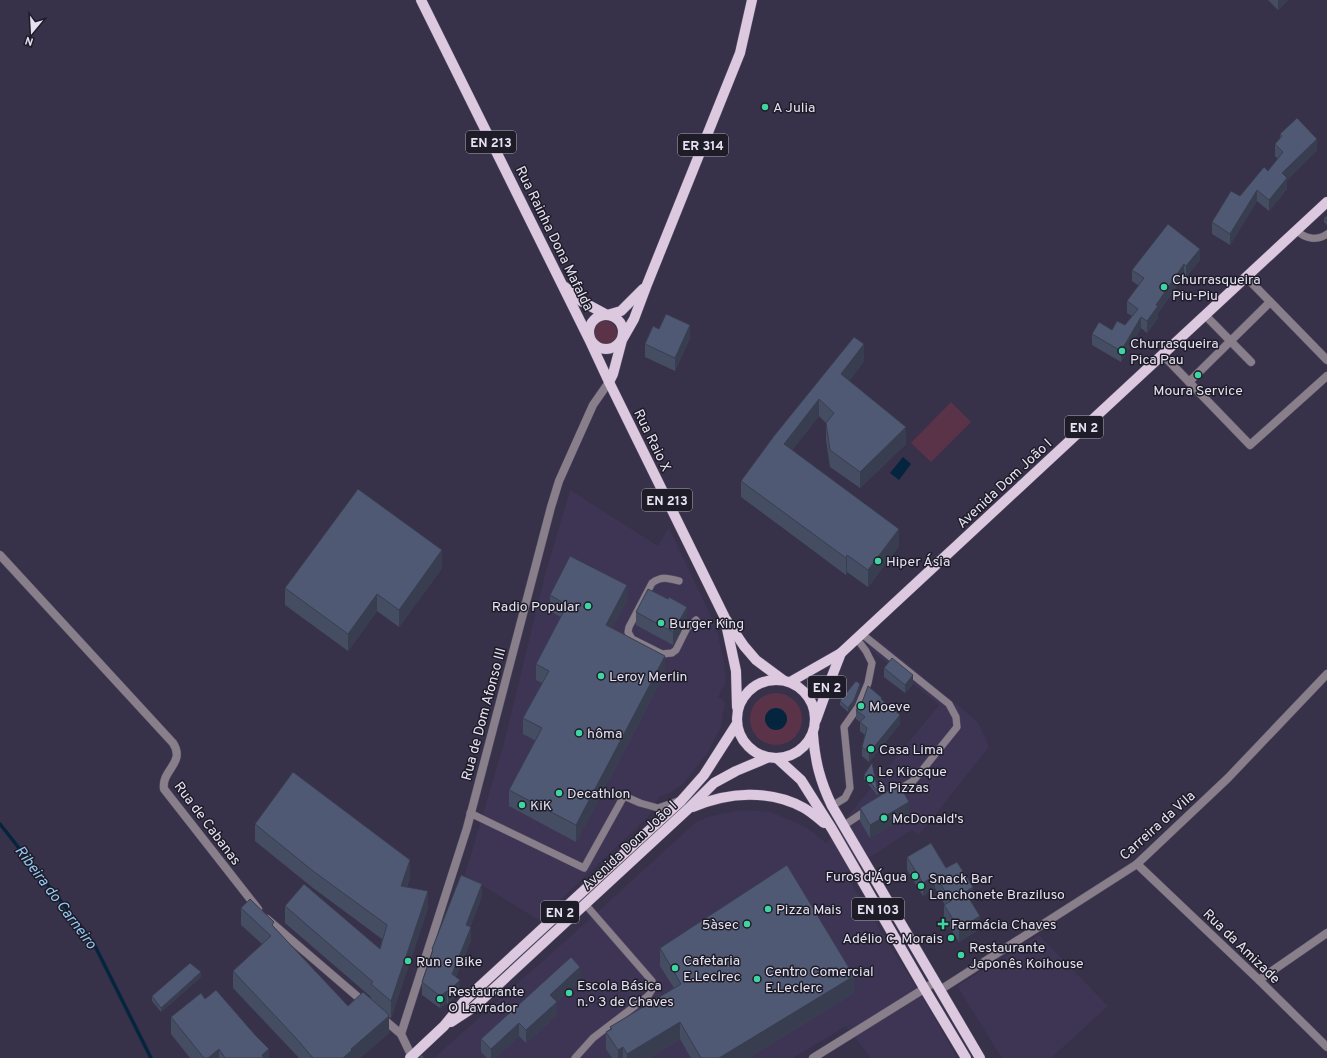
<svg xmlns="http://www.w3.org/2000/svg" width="1327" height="1058" font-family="Overpass,sans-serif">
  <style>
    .built { fill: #3e3555 }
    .green { fill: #5b3348 }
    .water { fill: #04253d }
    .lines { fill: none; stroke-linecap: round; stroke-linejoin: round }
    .stream { stroke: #04253d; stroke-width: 3.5 }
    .lane-casing { stroke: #544d65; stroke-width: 8 }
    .street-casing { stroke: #544d65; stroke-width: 9 }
    .primary-casing { stroke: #544d65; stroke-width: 11 }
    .lane { stroke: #897f8a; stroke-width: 7 }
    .street { stroke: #897f8a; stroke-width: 8 }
    .primary { stroke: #dcc8df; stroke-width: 10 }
    .wall { fill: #454d63 }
    .shaded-wall { fill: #383e50 }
    .building { fill: #505973; stroke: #383e50 }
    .poi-dot { fill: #40d4a2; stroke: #1e1c27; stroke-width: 1.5 }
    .labels { text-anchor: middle; stroke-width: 3; stroke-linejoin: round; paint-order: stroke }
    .shield { fill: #1e1c27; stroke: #a9a6b5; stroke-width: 1 }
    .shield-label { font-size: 13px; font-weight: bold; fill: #e5e1f2 }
    .poi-label { font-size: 14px; fill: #e5e1f2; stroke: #1e1c27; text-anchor: start }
    .street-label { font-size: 14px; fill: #e5e1f2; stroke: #1e1c27 }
    .water-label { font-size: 15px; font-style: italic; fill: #95c9f5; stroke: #1e1c27 }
  </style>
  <rect width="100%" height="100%" fill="#38314a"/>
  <g class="built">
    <path d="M570,490L658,546L669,528L716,627L724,662L726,682L718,697L723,700L725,703L721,727L707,754L683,784L670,793L659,797L648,817L539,920L465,875L504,743L545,575Z"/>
    <path d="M876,638L978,722L989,747L919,835L912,830L845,873L927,1005L957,1058H871L846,1026L793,1058H434L581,927L696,822L711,816L742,810L770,812L783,817L807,828L826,843L939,705L867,647Z"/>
    <path d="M1039,935L1108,1006L1051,1058H1002L957,986Z"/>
  </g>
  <g class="green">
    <circle cx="605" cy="333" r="12"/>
    <path d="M951,402L971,422L931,462L911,443Z"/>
    <circle cx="776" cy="719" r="26"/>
  </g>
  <g class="water">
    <path d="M903,457L911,464L899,480L890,473Z"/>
    <circle cx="776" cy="719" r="11"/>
  </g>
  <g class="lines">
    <path class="stream" d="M0,824L93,942L151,1058"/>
    <defs>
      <g id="lane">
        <path d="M1296,230C1305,239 1317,241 1327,234"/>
        <path d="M679,581C668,578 661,576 652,583L629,627L628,632L632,639L662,654L672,653L676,650L687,628L696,620"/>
        <path d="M862,634L949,704L956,717L957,727L920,773L913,781L893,793"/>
        <path d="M832,806L845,798L850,788L844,727L858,707L868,683L872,663L866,651L857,639"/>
        <path d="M470,813L584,868L624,796L640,803L658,808L678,801"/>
        <path d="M843,826L867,810"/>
        <path d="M575,1058L593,1038L648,996L653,988L652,981L585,904"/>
      </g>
      <g id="street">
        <path d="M1246,277L1327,360"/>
        <path d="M1205,315L1251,362"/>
        <path d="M1162,354L1250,445L1327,376"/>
        <path d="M1189,382L1270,302"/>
        <path d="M0,555L173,743C186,763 161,770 164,789L258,909"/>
        <path d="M1137,864L1259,980L1327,1047"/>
        <path d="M267,919L366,1004"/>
        <path d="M1259,980L1327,933"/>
        <path d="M940,990L1137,864L1228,778L1327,674"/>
        <path d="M381,1017L401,1034"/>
        <path d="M412,1057L401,1034L467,828L551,507L559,481L593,405L609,382"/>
        <path d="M813,1058L935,982"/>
      </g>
      <g id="primary">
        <path d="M421,0L589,339L609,382L725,618L744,646L756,660L783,680"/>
        <path d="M565,287L581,301L607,315L621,311L643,289"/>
        <circle cx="606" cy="332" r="17"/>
        <path d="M609,382L613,374L622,340L634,319L646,287L740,53L752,0"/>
        <path d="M726,624L736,671L737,707"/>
        <circle cx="776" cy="719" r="39"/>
        <path d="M790,682L841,653L1327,202"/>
        <path d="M816,720L829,684L841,653"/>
        <path d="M813,734C815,761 820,781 832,806L980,1058"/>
        <path d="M778,759L801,780L832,829L924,988L966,1058"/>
        <path d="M693,807C728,792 770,789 804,808C811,812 818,818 824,823"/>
        <path d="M451,1022L474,1007L688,809L714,783L736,771L767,758"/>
        <path d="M410,1058L444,1026L466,999L681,801L704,775L736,725"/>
      </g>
    </defs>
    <use href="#lane" class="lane-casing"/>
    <use href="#street" class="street-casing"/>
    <use href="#primary" class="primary-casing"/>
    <use href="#lane" class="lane"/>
    <use href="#street" class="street"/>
    <use href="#primary" class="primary"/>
  </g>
  <g class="wall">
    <path d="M1268,0H1288L1278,10Z"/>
    <path d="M1280,134L1317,150L1287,180V189L1269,211L1257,201L1230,245L1212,234V222L1268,171L1278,159L1275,156V144L1280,139Z"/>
    <path d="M1327,216V225L1324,222V218Z"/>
    <path d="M1200,260L1186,277L1184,276L1158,313V318L1147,333L1141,328L1121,362L1092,345V334L1112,330L1125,325L1132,316L1127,313V301L1139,286L1132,281V270Z"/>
    <path d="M659,329L690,338L675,371L645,357V344Z"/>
    <path d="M864,361L849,381L906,444L860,488L830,467L826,440V423L819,416L792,450L899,546L868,587L847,572L846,575L741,497V481L774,436Z"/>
    <path d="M442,568L399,627L377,611L348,651L285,605V588Z"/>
    <path d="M550,595L627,601L612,628L665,673L576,842L509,806V790L536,741L523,734V718L542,683L536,680V664L561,617L550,611Z"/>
    <path d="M636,612L687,620L673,645L636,625Z"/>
    <path d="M884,668L913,684L905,693L884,677Z"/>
    <path d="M860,689L854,705L848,712L840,705V701Z"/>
    <path d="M882,701L900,724L869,762L862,756V747L865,735L860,731V722L856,719V710Z"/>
    <path d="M864,775L878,792V796L864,779Z"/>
    <path d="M860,808L909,815L870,838L860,821Z"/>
    <path d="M255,824L410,877L407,887L428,908L391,1018L389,1017V1033L360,1058H299L233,988V971L262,944L241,925V908L274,927L348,1006L371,999V997L285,923V906L380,949L382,939L313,888L255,841Z"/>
    <path d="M907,857L946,868L973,900L971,901L980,929L959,942L944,918V905H945L935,888L923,896L907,870Z"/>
    <path d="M482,896L470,927L471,940L456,977L460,993L448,1004L447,1003L440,1008L422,995V982L432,954V949Z"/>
    <path d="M660,948L854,993L748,1058H691L680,1039L649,1058H612L606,1049V1032L610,1029V1027L674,988L660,966Z"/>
    <path d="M201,977L161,1012L152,1001V996Z"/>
    <path d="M580,980L557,1002V1015L526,1043L519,1036L495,1058H487L481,1052V1039Z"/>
    <path d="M205,999L269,1058H190L171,1034V1017Z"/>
  </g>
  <g class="shaded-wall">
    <path d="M1278,0H1288L1278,10Z"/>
    <path d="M1317,139V150L1287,180V189L1269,211V200L1282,173Z"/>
    <path d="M1257,190V201L1230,245V234Z"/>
    <path d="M1200,249V260L1186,277V266Z"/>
    <path d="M1184,264V276L1158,313V318L1147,333V321L1156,305Z"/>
    <path d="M1141,317V328L1121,362V351Z"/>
    <path d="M690,325V338L675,371V358Z"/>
    <path d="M864,344V361L841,391V374Z"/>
    <path d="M819,399V416L784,461V444Z"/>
    <path d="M906,427V444L860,488V472Z"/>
    <path d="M899,529V546L868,587V570Z"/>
    <path d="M442,550V568L399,627V610Z"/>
    <path d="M847,555V572L846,575V558Z"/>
    <path d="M627,585V601L606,641V625Z"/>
    <path d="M377,594V611L348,651V634Z"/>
    <path d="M687,607V620L673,645V632Z"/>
    <path d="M665,656V673L576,842V825Z"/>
    <path d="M913,675V684L905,693V685Z"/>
    <path d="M860,684V689L854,705L848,712V708Z"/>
    <path d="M900,715V724L869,762V753Z"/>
    <path d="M909,802V815L870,838V825Z"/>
    <path d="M410,860V877L401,903V886Z"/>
    <path d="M935,875V888L923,896V883Z"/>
    <path d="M482,884V896L466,938V925Z"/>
    <path d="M973,887V900L965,905V892Z"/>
    <path d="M428,891V908L391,1018V1001Z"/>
    <path d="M980,916V929L959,942V929Z"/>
    <path d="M471,927V940L452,987V974Z"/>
    <path d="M580,967V980L557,1002V1015L526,1043V1030L550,995Z"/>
    <path d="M201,972V977L161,1012V1008Z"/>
    <path d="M854,976V993L748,1058H719Z"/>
    <path d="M460,980V993L448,1004V992Z"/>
    <path d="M447,991V1003L440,1008V996Z"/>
    <path d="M389,1016V1033L360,1058H343L351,1049Z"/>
    <path d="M680,1022V1039L649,1058H627V1054Z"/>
    <path d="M519,1023V1036L495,1058H491V1049Z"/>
    <path d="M623,1047V1058H618V1050Z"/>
    <path d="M219,1049V1058H208Z"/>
    <path d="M269,1049V1058H262V1055Z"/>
  </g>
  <g class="building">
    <path d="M1297,118L1317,139L1282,173L1287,178L1269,200L1257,190L1230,234L1212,222L1231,191L1240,196L1264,167L1268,171L1283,152L1275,144L1282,136L1280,134Z"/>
    <path d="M1327,216V221L1324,218Z"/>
    <path d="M1168,224L1200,249L1186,266L1184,264L1156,305L1158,306L1147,321L1141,317L1121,351L1092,334L1099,322L1112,330L1117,321L1125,325L1138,309L1127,301L1144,278L1132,270Z"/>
    <path d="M666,314L690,325L675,358L645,344L653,326L659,329Z"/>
    <path d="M854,337L864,344L841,374L906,427L860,472L830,450L826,423L834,413L819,399L784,444L899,529L868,570L847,555L846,558L741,481L774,436Z"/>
    <path d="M358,489L442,550L399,610L377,594L348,634L285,588Z"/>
    <path d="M570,556L627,585L606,625L665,656L576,825L509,790L542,728L523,718L549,671L536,664L567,605L550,595Z"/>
    <path d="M648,589L668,599L669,597L687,607L673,632L636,612Z"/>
    <path d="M892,658L913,675L905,685L884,668Z"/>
    <path d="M856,681L860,684L854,700L848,708L840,701Z"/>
    <path d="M868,686L882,698L881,699L900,715L869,753L862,747L867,728L860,722L865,717L856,710L863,700Z"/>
    <path d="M872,763L878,792L864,775Z"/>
    <path d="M293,772L410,860L401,886L428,891L391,1001L371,984L373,982L285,906L304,884L380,949L387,925L313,871L255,824Z"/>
    <path d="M899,784L909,802L870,825L860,808Z"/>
    <path d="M931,843L946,868L957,862L973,887L965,892L980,916L959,929L944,905L951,901L935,875L923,883L907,857Z"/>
    <path d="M787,865L854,976L719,1058H701L680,1022L627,1054L623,1047L618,1050L606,1032L612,1029L610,1027L681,984L660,948Z"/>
    <path d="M461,875L482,884L466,925L471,927L452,974L460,980L448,992L447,991L440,996L422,982L433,950L432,949Z"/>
    <path d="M250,899L274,922L272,925L348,1006L363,992L387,1013L389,1016L351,1049L352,1050L343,1058H313L295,1037L233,971L271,936L241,908Z"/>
    <path d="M571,957L580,967L550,995L557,1002L526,1030L519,1023L491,1049L481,1039Z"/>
    <path d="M190,963L201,972L161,1008L152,996Z"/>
    <path d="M216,990L256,1036L269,1049L262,1055L264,1058H225L219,1049L208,1058H204L171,1017L201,993L205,999Z"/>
    <path d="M422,1055L424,1058H419Z"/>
  </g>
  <g class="poi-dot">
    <circle cx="765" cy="107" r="4"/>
    <circle cx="1164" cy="287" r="4"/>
    <circle cx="1122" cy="351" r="4"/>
    <circle cx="1198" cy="375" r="4"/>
    <circle cx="878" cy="561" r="4"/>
    <circle cx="588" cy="606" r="4"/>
    <circle cx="661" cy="623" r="4"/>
    <circle cx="601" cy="676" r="4"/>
    <circle cx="861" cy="706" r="4"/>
    <circle cx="579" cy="733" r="4"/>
    <circle cx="871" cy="749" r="4"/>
    <circle cx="870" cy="779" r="4"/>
    <circle cx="559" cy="793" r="4"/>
    <circle cx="522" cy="805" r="4"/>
    <circle cx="884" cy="818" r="4"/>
    <circle cx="915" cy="876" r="4"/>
    <circle cx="921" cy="886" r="4"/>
    <circle cx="768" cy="909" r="4"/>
    <circle cx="747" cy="924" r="4"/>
    <path d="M941 918h4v4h4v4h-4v4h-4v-4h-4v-4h4z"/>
    <circle cx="951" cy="938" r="4"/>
    <circle cx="961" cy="955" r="4"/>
    <circle cx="408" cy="961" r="4"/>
    <circle cx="675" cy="968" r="4"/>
    <circle cx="757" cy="979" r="4"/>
    <circle cx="569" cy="993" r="4"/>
    <circle cx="440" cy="999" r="4"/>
  </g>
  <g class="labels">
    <g class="shield">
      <rect x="466" y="131" width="50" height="22" rx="3"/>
      <rect x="678" y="134" width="50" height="22" rx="3"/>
      <rect x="1065" y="416" width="38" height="22" rx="3"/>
      <rect x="642" y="489" width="50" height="22" rx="3"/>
      <rect x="808" y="676" width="38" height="22" rx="3"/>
      <rect x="852" y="898" width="52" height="22" rx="3"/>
      <rect x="541" y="901" width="38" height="22" rx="3"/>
    </g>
    <g class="shield-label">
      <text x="491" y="147">EN 213</text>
      <text x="703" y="150">ER 314</text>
      <text x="1084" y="432">EN 2</text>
      <text x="667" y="505">EN 213</text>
      <text x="827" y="692">EN 2</text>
      <text x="878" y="914">EN 103</text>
      <text x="560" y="917">EN 2</text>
    </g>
    <g class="poi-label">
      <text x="773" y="112">A Julia</text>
      <text x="1172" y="284">Churrasqueira<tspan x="1172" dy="16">Piu-Piu</tspan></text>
      <text x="1130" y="348">Churrasqueira<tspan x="1130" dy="16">Pica Pau</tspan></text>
      <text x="1198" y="395" text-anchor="middle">Moura Service</text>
      <text x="886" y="566">Hiper Ásia</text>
      <text x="580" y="611" text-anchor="end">Radio Popular</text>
      <text x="669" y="628">Burger King</text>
      <text x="609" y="681">Leroy Merlin</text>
      <text x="869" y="711">Moeve</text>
      <text x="587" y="738">hôma</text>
      <text x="879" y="754">Casa Lima</text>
      <text x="878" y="776">Le Kiosque<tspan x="878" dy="16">à Pizzas</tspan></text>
      <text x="567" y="798">Decathlon</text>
      <text x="530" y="810">KiK</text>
      <text x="892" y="823">McDonald's</text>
      <text x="907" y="881" text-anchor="end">Furos d'Água</text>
      <text x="929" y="883">Snack Bar<tspan x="929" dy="16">Lanchonete Braziluso</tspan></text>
      <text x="776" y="914">Pizza Mais</text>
      <text x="739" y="929" text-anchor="end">5àsec</text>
      <text x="951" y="929">Farmácia Chaves</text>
      <text x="943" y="943" text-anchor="end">Adélio C. Morais</text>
      <text x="969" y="952">Restaurante<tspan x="969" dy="16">Japonês Koihouse</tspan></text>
      <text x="683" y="965">Cafetaria<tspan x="683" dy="16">E.Leclrec</tspan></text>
      <text x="416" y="966">Run e Bike</text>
      <text x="765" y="976">Centro Comercial<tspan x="765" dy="16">E.Leclerc</tspan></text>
      <text x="577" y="990">Escola Básica<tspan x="577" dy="16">n.º 3 de Chaves</tspan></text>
      <text x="448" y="996">Restaurante<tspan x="448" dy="16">O Lavrador</tspan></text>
    </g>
    <g class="street-label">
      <text transform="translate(555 238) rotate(64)" y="5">Rua Rainha Dona Mafalda</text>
      <text transform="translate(653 440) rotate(64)" y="5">Rua Raio X</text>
      <text transform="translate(1004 483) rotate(-43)" y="5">Avenida Dom João I</text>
      <text transform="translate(483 714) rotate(-75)" y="5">Rua de Dom Afonso III</text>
      <text transform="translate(208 823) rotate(53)" y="5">Rua de Cabanas</text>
      <text transform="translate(1157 825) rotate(-42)" y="5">Carreira da Vila</text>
      <text transform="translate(629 845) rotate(-43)" y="5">Avenida Dom João I</text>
      <text transform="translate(1242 946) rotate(44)" y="5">Rua da Amizade</text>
    </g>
    <g class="water-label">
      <text transform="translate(56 897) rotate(53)" y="5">Ribeira do Carneiro</text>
    </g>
  </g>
  <g transform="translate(32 32) rotate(198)" stroke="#1e1c27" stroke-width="3" paint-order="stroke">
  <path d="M0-3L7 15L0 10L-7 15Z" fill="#e5e1f2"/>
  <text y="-6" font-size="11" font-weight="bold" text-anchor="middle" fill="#e5e1f2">N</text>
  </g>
</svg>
